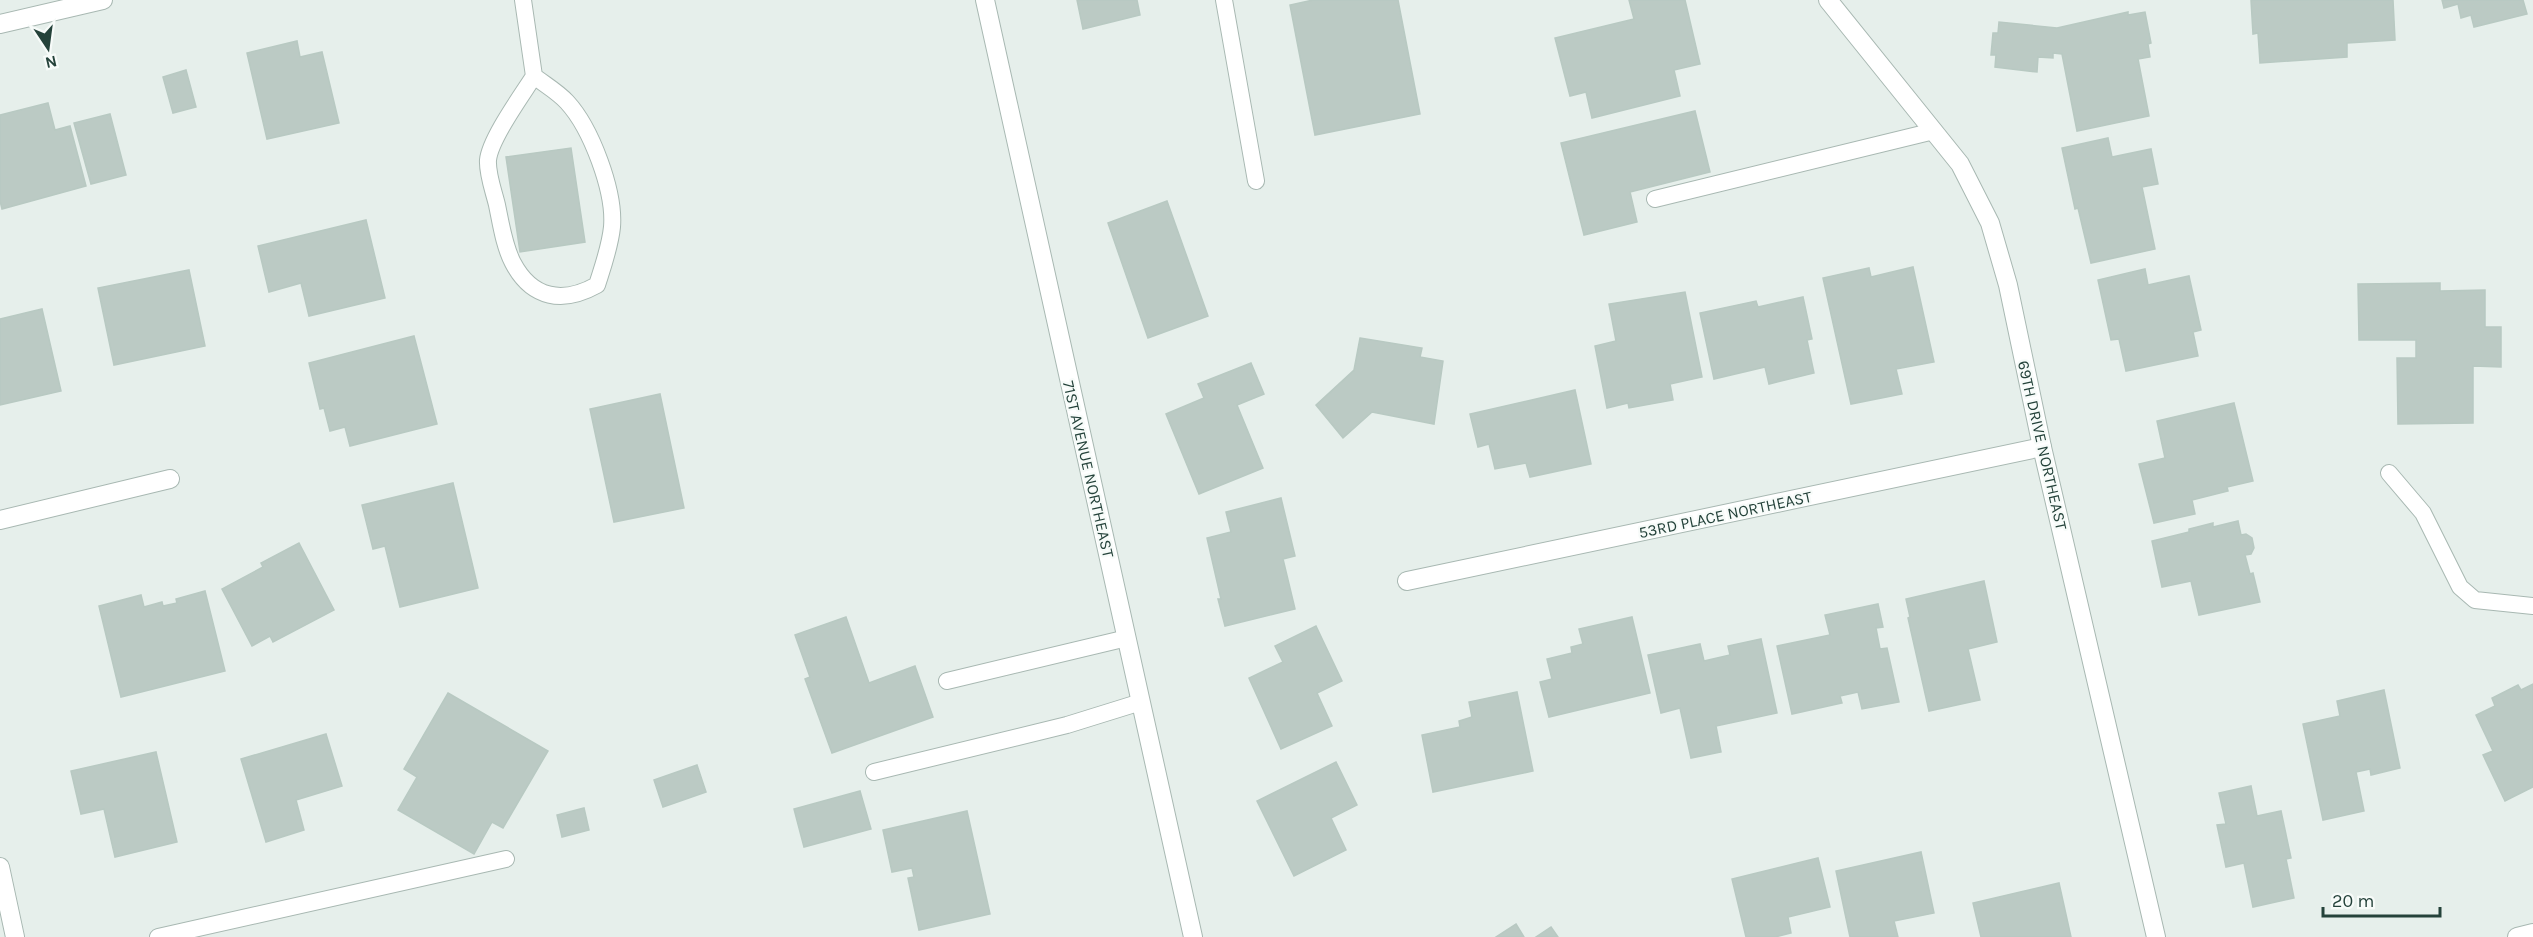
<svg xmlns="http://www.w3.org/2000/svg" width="2533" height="937" font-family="Karla,sans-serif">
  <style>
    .building { fill: #bbcac4; stroke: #b8c9c2; stroke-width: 1.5 }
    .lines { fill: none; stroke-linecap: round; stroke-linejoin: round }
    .lane-casing { stroke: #a8b8b2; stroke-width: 18 }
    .street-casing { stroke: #a8b8b2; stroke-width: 20 }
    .lane { stroke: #fff; stroke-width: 16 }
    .street { stroke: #fff; stroke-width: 18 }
    .labels { text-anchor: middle; stroke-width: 4.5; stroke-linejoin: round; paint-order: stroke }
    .street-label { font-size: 16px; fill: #24423a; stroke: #f7fbf9 }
  </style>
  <rect width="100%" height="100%" fill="#e6efeb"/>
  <g class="building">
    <path d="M1077,0H1137L1140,15L1083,29Z"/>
    <path d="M1313,0H1398L1420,114L1315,135L1290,5Z"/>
    <path d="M1629,0H1685L1700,64L1674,70L1680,96L1592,118L1586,92L1570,96L1555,38L1634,19Z"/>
    <path d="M2251,0H2393L2395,40L2347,43V57L2260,63L2258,33L2253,34Z"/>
    <path d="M2442,0H2523L2527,14L2474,27L2471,15L2461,18L2458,4L2444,8Z"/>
    <path d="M2128,12V15L2145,12L2151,43L2148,44L2150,57L2138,59L2149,116L2077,131L2062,54L2053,53V58L2038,57L2037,72L1995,67L1996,55H1991L1993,33H1998L1999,22L2057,28Z"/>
    <path d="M297,41L300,57L322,52L339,123L267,139L247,53Z"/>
    <path d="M186,70L196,107L173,113L163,77Z"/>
    <path d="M48,103L55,130L70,126L86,186L2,209L0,201V115Z"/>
    <path d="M1695,111L1710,172L1630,192L1637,222L1584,235L1561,143Z"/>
    <path d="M110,114L126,175L91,184L74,123Z"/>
    <path d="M2108,138L2112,157L2151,149L2158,184L2142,187L2155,249L2091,263L2078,208L2075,209L2062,148Z"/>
    <path d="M571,148L585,242L520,252L506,157Z"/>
    <path d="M1167,201L1208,316L1148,338L1108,223Z"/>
    <path d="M366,220L385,298L309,316L301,283L269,292L258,246Z"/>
    <path d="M1913,267L1934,362L1896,369L1902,394L1851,404L1823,278L1869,268L1871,277Z"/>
    <path d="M2145,269L2148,285L2189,276L2201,330L2193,332L2198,356L2126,371L2119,339L2111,340L2098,280Z"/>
    <path d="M189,270L205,346L114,365L98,288Z"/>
    <path d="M2440,283V291L2485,290V327H2501V367L2473,366V423L2398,424L2397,358H2416V340H2359L2358,284Z"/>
    <path d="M1685,292L1702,377L1670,384L1673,400L1629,408L1628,403L1607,408L1595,346L1616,341L1609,304Z"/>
    <path d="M1803,297L1812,339L1807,340L1814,373L1769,384L1765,367L1714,379L1700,313L1756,301L1758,307Z"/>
    <path d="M42,309L61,391L0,405V319Z"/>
    <path d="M414,336L437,424L350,446L345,427L330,431L324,408L320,409L309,363Z"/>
    <path d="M1360,338L1422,348L1420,357L1443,361L1434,424L1372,412L1343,438L1316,405L1354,370Z"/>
    <path d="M1251,363L1264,394L1237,405L1263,468L1199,494L1166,414L1204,398L1198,384Z"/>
    <path d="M1575,390L1591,464L1530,477L1526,463L1495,469L1489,444L1478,447L1470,414Z"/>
    <path d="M660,394L684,508L614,522L590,409Z"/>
    <path d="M2234,403L2253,481L2227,487L2228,491L2192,500L2195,514L2154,523L2139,464L2165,458L2157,421Z"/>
    <path d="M453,483L478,588L400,607L385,546L373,549L362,505Z"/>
    <path d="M1281,498L1295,556L1283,559L1295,609L1225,626L1218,599H1221L1207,538L1231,532L1226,512Z"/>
    <path d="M2238,521L2241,535L2246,534L2252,538L2254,548L2251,554L2245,555L2250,574L2253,573L2260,602L2199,615L2191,581L2162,587L2152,541L2189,532V529L2213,523V527Z"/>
    <path d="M299,543L334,610L273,642L270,636L252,646L222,589L263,567L261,563Z"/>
    <path d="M1984,581L1997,642L1968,649L1980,700L1929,711L1908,618L1910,617L1906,599Z"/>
    <path d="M205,591L225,671L121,697L99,606L141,595L144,607L162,602L163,606L177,603L176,599Z"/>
    <path d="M1878,604L1883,627L1876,628L1880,649L1887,648L1899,702L1862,709L1858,692L1840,696L1842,703L1792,714L1777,646L1830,635L1825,615Z"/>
    <path d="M846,617L869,683L915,666L933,717L832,753L805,679L810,677L795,635Z"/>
    <path d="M1632,617L1650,693L1549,717L1540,682L1552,679L1547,659L1572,653L1571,647L1583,644L1579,629Z"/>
    <path d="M1316,626L1342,681L1317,693L1332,726L1281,749L1249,678L1283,662L1275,646Z"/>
    <path d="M1761,639L1777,713L1716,726L1721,752L1691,758L1680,708L1661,713L1648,655L1700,644L1704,661L1730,655L1728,646Z"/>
    <path d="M2533,684V787L2505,801L2483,755L2493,751L2476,715L2495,706L2492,698L2518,685L2521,690Z"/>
    <path d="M2384,690L2400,768L2371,775L2370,769L2356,772L2364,811L2323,820L2303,724L2340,716L2337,701Z"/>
    <path d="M1517,692L1533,771L1433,792L1422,735L1460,727L1459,721L1472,717L1469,702Z"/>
    <path d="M448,693L548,751L503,828L492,822L474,854L398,810L417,777L404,769Z"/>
    <path d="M326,734L342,786L296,800L304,830L266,842L241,759Z"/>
    <path d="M156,752L177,842L115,857L104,809L81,814L71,771Z"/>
    <path d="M1336,762L1357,805L1331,818L1346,850L1294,876L1257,801Z"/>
    <path d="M697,765L706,792L663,807L654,780Z"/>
    <path d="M2251,786L2257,816L2281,811L2291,858L2286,859L2294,898L2253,907L2244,863L2226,867L2217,825L2226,824L2219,793Z"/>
    <path d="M860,791L871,829L804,847L794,809Z"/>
    <path d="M584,808L589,830L562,837L557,815Z"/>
    <path d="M967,811L990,914L919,930L908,878L914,877L912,868L892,872L883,830Z"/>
    <path d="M1921,852L1934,913L1894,921L1898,937H1850L1836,871Z"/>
    <path d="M1818,858L1830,907L1788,917L1791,933L1775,937H1746L1732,879Z"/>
    <path d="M2059,883L2071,937H1981L1973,903Z"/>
    <path d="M1516,924L1524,937H1496Z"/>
    <path d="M1551,927L1558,937H1536Z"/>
  </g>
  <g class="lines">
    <defs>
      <g id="lane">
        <path d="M523,0L534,76C522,95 490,139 488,160C487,174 494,192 497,205C501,224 504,246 513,263C532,299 563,304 597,285C603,266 610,247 612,227C615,191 591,128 567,102C558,92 544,84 534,76"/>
        <path d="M1224,0L1256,181"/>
        <path d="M1655,199L1934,131"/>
        <path d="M2389,473L2423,513L2460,587L2475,600L2533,606"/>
        <path d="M947,681L1127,638"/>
        <path d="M874,772L1067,725L1141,702"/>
        <path d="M158,937L506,859"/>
      </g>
      <g id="street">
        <path d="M985,0L1193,937"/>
        <path d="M1828,0L1960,164L1990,223L2008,285L2042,447L2156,937"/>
        <path d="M0,24L103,0"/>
        <path d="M0,520L170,479"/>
        <path d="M1407,581L2042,447"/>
        <path d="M0,867L15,937"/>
        <path d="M2517,937L2533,933"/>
      </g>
    </defs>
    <use href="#lane" class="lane-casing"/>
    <use href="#street" class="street-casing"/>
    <use href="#lane" class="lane"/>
    <use href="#street" class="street"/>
  </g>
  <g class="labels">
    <g class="street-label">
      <text transform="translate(2043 445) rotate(77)" y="6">69TH DRIVE NORTHEAST</text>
      <text transform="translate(1089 469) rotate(77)" y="6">71ST AVENUE NORTHEAST</text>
      <text transform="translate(1725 514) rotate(-12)" y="6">53RD PLACE NORTHEAST</text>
    </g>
  </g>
  <g transform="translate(48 48) rotate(167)" stroke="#f7fbf9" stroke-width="4.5" paint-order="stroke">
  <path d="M0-4.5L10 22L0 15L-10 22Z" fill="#24423a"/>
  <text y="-9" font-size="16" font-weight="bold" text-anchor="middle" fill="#24423a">N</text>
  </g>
  <path d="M2323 907v9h117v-9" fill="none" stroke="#24423a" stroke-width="3"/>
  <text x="2332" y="907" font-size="18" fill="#24423a" stroke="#f7fbf9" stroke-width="4.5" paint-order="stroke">20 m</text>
</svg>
